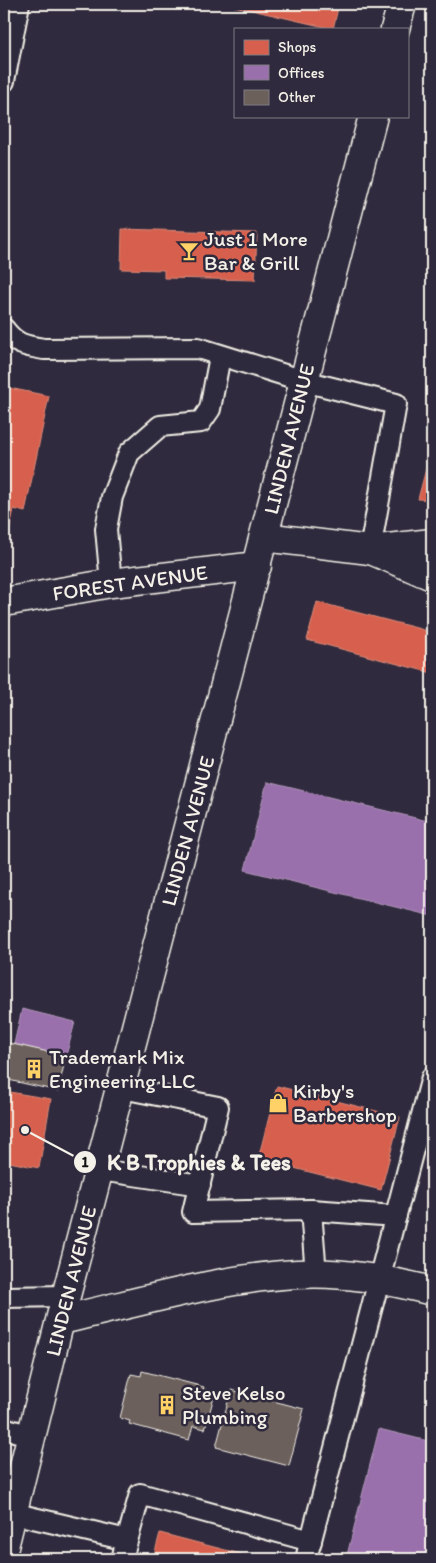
<svg xmlns="http://www.w3.org/2000/svg" width="436" height="1563" font-family="Itim,sans-serif">
  <style>
    .shops { fill: #d6604d; stroke: #df8c7c }
    .offices { fill: #9970ab; stroke: #b497bd }
    .building { fill: #6c605b; stroke: #f4f1e8 }
    .lines { fill: none; stroke-linecap: round; stroke-linejoin: round }
    .service-casing { stroke: #f4f1e8; stroke-width: 24 }
    .minor-casing { stroke: #f4f1e8; stroke-width: 31 }
    .tertiary-casing { stroke: #f4f1e8; stroke-width: 31 }
    .service { stroke: #2f2a3d; stroke-width: 20 }
    .minor { stroke: #2f2a3d; stroke-width: 28 }
    .tertiary { stroke: #2f2a3d; stroke-width: 28 }
    .labels { text-anchor: middle; stroke-width: 5; stroke-linejoin: round; paint-order: stroke }
    .poi-label { font-size: 21px; fill: #f4f1e8; stroke: #2f2a3d; text-anchor: start }
    .street-label { font-size: 21px; fill: #f4f1e8; stroke: #2f2a3d }
    .leader { fill: none; stroke: #f4f1e8; stroke-width: 2 }
    .callout-dot { fill: #f4f1e8; stroke: #2f2a3d; stroke-width: 2 }
    .mark-label { font-size: 15px; text-anchor: middle; font-weight: bold; fill: #111 }
    .callout-label { font-size: 22px; text-anchor: middle; font-weight: bold; fill: #f4f1e8; stroke: #2f2a3d; stroke-width: 5; stroke-linejoin: round; paint-order: stroke }
  </style>
  <rect width="100%" height="100%" fill="#2f2a3d"/>
  <filter id="ink" filterUnits="userSpaceOnUse"><feTurbulence type="fractalNoise" baseFrequency=".02" numOctaves="2"/><feDisplacementMap in="SourceGraphic" scale="10" xChannelSelector="R" yChannelSelector="G"/><feConvolveMatrix kernelMatrix="1 2 1 2 8 2 1 2 1" color-interpolation-filters="sRGB"/></filter>
  <g filter="url(#ink)">
    <g class="shops">
      <path d="M226,4H339L333,29Z"/>
      <path d="M122,229L257,233L255,280L164,278V270L121,269Z"/>
      <path d="M4,387L49,396L25,512L14,509L6,546L4,545Z"/>
      <path d="M432,446V500L418,499Z"/>
      <path d="M317,602L432,632V673L307,640Z"/>
      <path d="M277,1086L400,1117L381,1190L258,1159Z"/>
      <path d="M4,1091L51,1099L39,1168L4,1161Z"/>
      <path d="M160,1533L260,1559H153Z"/>
    </g>
    <g class="offices">
      <path d="M267,782L432,822V916L245,870Z"/>
      <path d="M22,1009L75,1022L66,1056L14,1044Z"/>
      <path d="M379,1429L432,1442V1559H346Z"/>
    </g>
    <g class="building">
      <path d="M4,1042L66,1056L58,1091L4,1079L7,1062L4,1061Z"/>
      <path d="M142,1371L204,1387L203,1389L215,1393L205,1429L193,1426L189,1440L129,1424L130,1421L120,1418L131,1374L141,1376Z"/>
      <path d="M231,1390L304,1409L289,1466L216,1447Z"/>
    </g>
    <g class="lines">
      <defs>
        <g id="service">
          <path d="M4,81L19,4"/>
          <path d="M4,329C16,345 25,346 44,349L198,348L304,381L396,404L370,550"/>
          <path d="M111,583L106,529L112,497L129,453L160,426L201,422L210,409L220,356"/>
          <path d="M122,1088L218,1107L193,1212L311,1210L316,1275"/>
          <path d="M100,1170L200,1185"/>
          <path d="M311,1210L396,1216"/>
          <path d="M4,1297L66,1296"/>
          <path d="M4,1428L31,1436"/>
          <path d="M12,1513L127,1540"/>
          <path d="M122,1559L140,1494L311,1541"/>
          <path d="M306,1559L432,1077"/>
        </g>
        <g id="minor">
          <path d="M264,537L370,550L432,543"/>
          <path d="M371,550L432,576"/>
          <path d="M4,602L111,583L257,566"/>
          <path d="M61,1320C137,1303 219,1278 297,1274C342,1271 388,1280 432,1291"/>
        </g>
        <g id="tertiary">
          <path d="M395,29L402,4"/>
          <path d="M4,1547L66,1296L373,116"/>
        </g>
      </defs>
      <use href="#service" class="service-casing"/>
      <use href="#minor" class="minor-casing"/>
      <use href="#tertiary" class="tertiary-casing"/>
      <use href="#service" class="service"/>
      <use href="#minor" class="minor"/>
      <use href="#tertiary" class="tertiary"/>
    </g>
  </g>
  <defs>
    <symbol id="bar-bare" viewBox="-9 -9 18 18"><path d="M-6-5H6L.8 .8V4.5H3.5V6h-7V4.5H-.8V.8Z" fill="#ffd166" stroke="#2f2a3d" stroke-width="2.5" paint-order="stroke"/></symbol>
    <symbol id="building-bare" viewBox="-9 -9 18 18"><path d="M-4-6H4V6H1V3H-1V6H-4ZM-2.5-4.3h1.7v1.8h-1.7ZM.8-4.3h1.7v1.8H.8ZM-2.5-1h1.7V.8h-1.7ZM.8-1h1.7V.8H.8Z" fill="#ffd166" stroke="#2f2a3d" stroke-width="2.5" paint-order="stroke"/></symbol>
    <symbol id="shop-bare" viewBox="-9 -9 18 18"><path d="M-5-2.5h2.3a2.7 3.5 0 0 1 5.4 0H5L5.5 6h-11ZM-1.5-2.5h3a1.5 2.3 0 0 0-3 0Z" fill="#ffd166" stroke="#2f2a3d" stroke-width="2.5" paint-order="stroke"/></symbol>
  </defs>
  <g fill-rule="evenodd">
    <use href="#bar-bare" x="175" y="237" width="28" height="28"/>
    <use href="#building-bare" x="20" y="1055" width="28" height="28"/>
    <use href="#shop-bare" x="264" y="1089" width="28" height="28"/>
    <use href="#building-bare" x="153" y="1391" width="28" height="28"/>
  </g>
  <g class="labels">
    <g class="poi-label">
      <text x="204" y="246">Just 1 More<tspan x="204" dy="24">Bar &amp; Grill</tspan></text>
      <text x="49" y="1064">Trademark Mix<tspan x="49" dy="24">Engineering LLC</tspan></text>
      <text x="293" y="1098">Kirby's<tspan x="293" dy="24">Barbershop</tspan></text>
      <text x="182" y="1400">Steve Kelso<tspan x="182" dy="24">Plumbing</tspan></text>
    </g>
    <g class="street-label">
      <text transform="translate(289 439) rotate(-76)" y="7">LINDEN AVENUE</text>
      <text transform="translate(130 583) rotate(-8)" y="7">FOREST AVENUE</text>
      <text transform="translate(188 831) rotate(-75)" y="7">LINDEN AVENUE</text>
      <text transform="translate(71 1281) rotate(-76)" y="7">LINDEN AVENUE</text>
    </g>
  </g>
  <path class="leader" d="M25 1130L85 1162"/>
  <g class="callout-dot">
    <circle cx="25" cy="1130" r="5"/>
    <circle cx="85" cy="1162" r="12"/>
  </g>
  <g class="mark-label">
    <text x="85" y="1167">1</text>
  </g>
  <g class="callout-label">
    <text x="199" y="1170">K B Trophies &amp; Tees</text>
  </g>
  <rect width="436" height="1563" fill="none" stroke="#2f2a3d" stroke-width="20"/>
  <rect x="10" y="10" width="416" height="1543" fill="none" stroke="#f4f1e8" stroke-width="2" filter="url(#ink)"/>
  <rect x="234" y="28" width="175" height="90" fill="#2f2a3d" stroke="#7e7a81"/>
  <rect x="244" y="40" width="25" height="15" fill="#d6604d" stroke="#7e7a81"/>
  <text x="278" y="52" font-size="15" fill="#f4f1e8">Shops</text>
  <rect x="244" y="65" width="25" height="15" fill="#9970ab" stroke="#7e7a81"/>
  <text x="278" y="78" font-size="15" fill="#f4f1e8">Offices</text>
  <rect x="244" y="90" width="25" height="15" fill="#6c605b" stroke="#7e7a81"/>
  <text x="278" y="102" font-size="15" fill="#f4f1e8">Other</text>
</svg>
